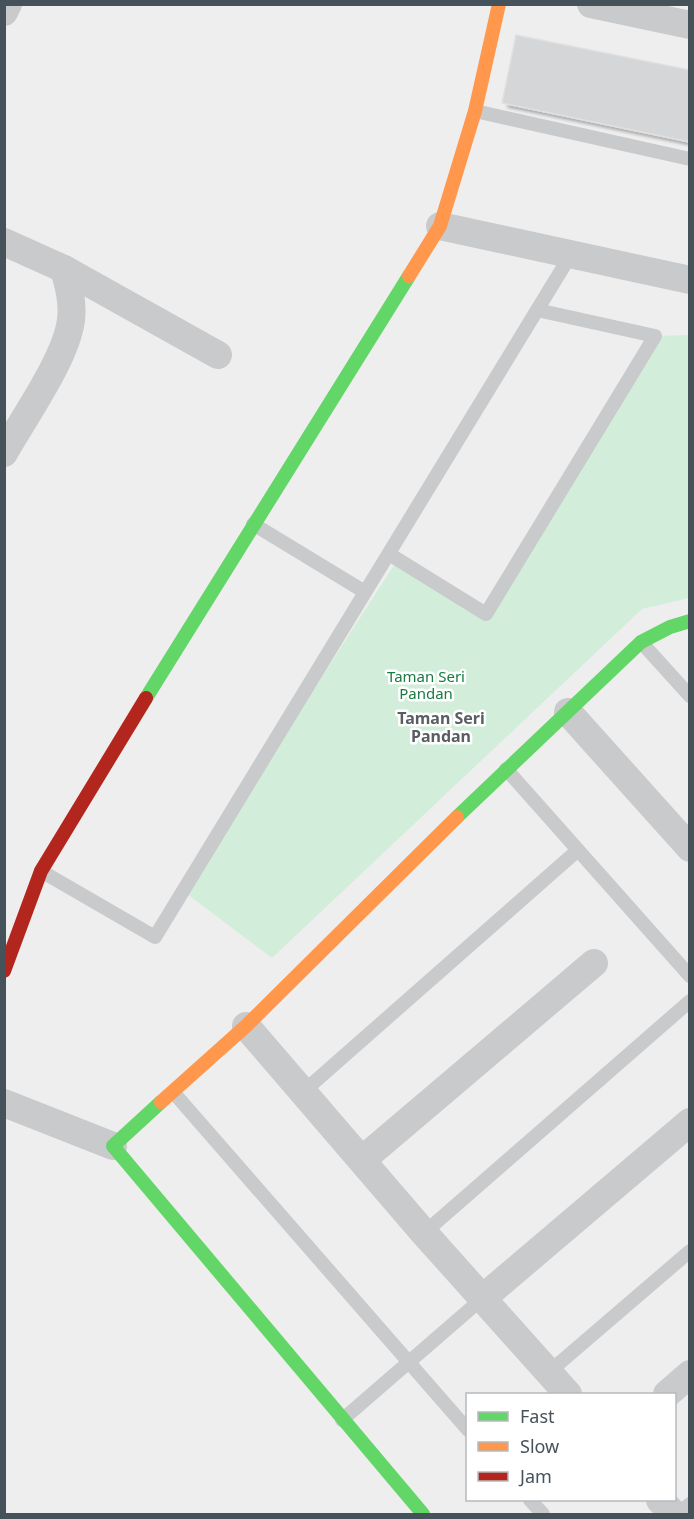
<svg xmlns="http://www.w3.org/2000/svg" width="694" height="1519" font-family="'Noto Sans',sans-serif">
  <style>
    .green { fill: #d2eeda }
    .building { fill: #d5d6d7; stroke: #e0e0e1; stroke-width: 1.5; filter: url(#shadow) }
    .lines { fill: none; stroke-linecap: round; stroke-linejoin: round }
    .lane { stroke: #c8cacc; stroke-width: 14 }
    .street { stroke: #c8cacc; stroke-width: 28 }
    .fast { stroke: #63d668; stroke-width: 14 }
    .slow { stroke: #ff974d; stroke-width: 14 }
    .jam { stroke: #b3261e; stroke-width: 14 }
    .labels { text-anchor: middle; stroke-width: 5; stroke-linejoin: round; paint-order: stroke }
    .park-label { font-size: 15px; fill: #177b40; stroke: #fff }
    .neighbourhood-label { font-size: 16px; font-weight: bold; fill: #5a5e62; stroke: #fff }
  </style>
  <defs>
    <filter id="shadow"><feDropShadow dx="6" dy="4" stdDeviation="1.5" flood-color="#0004"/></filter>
  </defs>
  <rect width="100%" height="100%" fill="#efeeee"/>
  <path class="green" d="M689,335V598L642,609L272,958L183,891L398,559L486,614L655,336Z"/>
  <path class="building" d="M516,35L690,70V142L502,103Z"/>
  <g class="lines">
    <g class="lane">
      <path d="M475,111L690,159"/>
      <path d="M253,524L365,592"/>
      <path d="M389,554L486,614L655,336L537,310"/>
      <path d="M641,642L690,696"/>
      <path d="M506,769L690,976"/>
      <path d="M41,871L155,937L570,256"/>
      <path d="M303,1092L578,850"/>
      <path d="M174,1093L468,1430"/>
      <path d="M424,1233L690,1001"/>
      <path d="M549,1372L690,1251"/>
      <path d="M342,1420L484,1297"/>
      <path d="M530,1500L543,1514"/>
      <path d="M677,1514L690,1504"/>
    </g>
    <g class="street">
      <path d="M591,4L690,25"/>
      <path d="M4,12L8,4"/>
      <path d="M440,226L690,280"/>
      <path d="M4,242L64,269L218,355"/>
      <path d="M4,453C24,417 66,359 71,320C73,302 69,286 64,269"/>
      <path d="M568,712L690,848"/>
      <path d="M246,1026L424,1233L568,1394"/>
      <path d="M4,1103L113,1146"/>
      <path d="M362,1160L594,963"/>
      <path d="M484,1297L690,1122"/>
      <path d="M667,1394L690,1374"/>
      <path d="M660,1500L674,1514"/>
    </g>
    <g class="fast">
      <path d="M146,698L409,276"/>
      <path d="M457,817L641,642L670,627L690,621"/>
      <path d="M161,1102L113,1146L423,1514"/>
    </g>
    <g class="slow">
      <path d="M409,276L440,226L475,111L499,4"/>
      <path d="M161,1102L246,1026L457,817"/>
    </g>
    <path class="jam" d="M4,971L41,871L146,698"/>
  </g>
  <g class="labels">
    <g class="park-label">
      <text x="426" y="682">Taman Seri<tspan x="426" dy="17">Pandan</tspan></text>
    </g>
    <g class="neighbourhood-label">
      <text x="441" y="724">Taman Seri<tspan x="441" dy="18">Pandan</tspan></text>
    </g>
  </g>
  <rect width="694" height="1519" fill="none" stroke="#46525a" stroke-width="12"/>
  <rect x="466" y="1393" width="210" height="108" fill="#ffffff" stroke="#b5babd" stroke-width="1.5"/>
  <rect x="478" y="1412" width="30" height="9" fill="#63d668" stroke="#b5babd" stroke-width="1.5"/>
  <text x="520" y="1423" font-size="18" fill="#46525a">Fast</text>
  <rect x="478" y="1442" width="30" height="9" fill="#ff974d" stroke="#b5babd" stroke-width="1.5"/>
  <text x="520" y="1453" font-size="18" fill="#46525a">Slow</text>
  <rect x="478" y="1472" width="30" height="9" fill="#b3261e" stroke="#b5babd" stroke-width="1.5"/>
  <text x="520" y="1483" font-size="18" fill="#46525a">Jam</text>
</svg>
